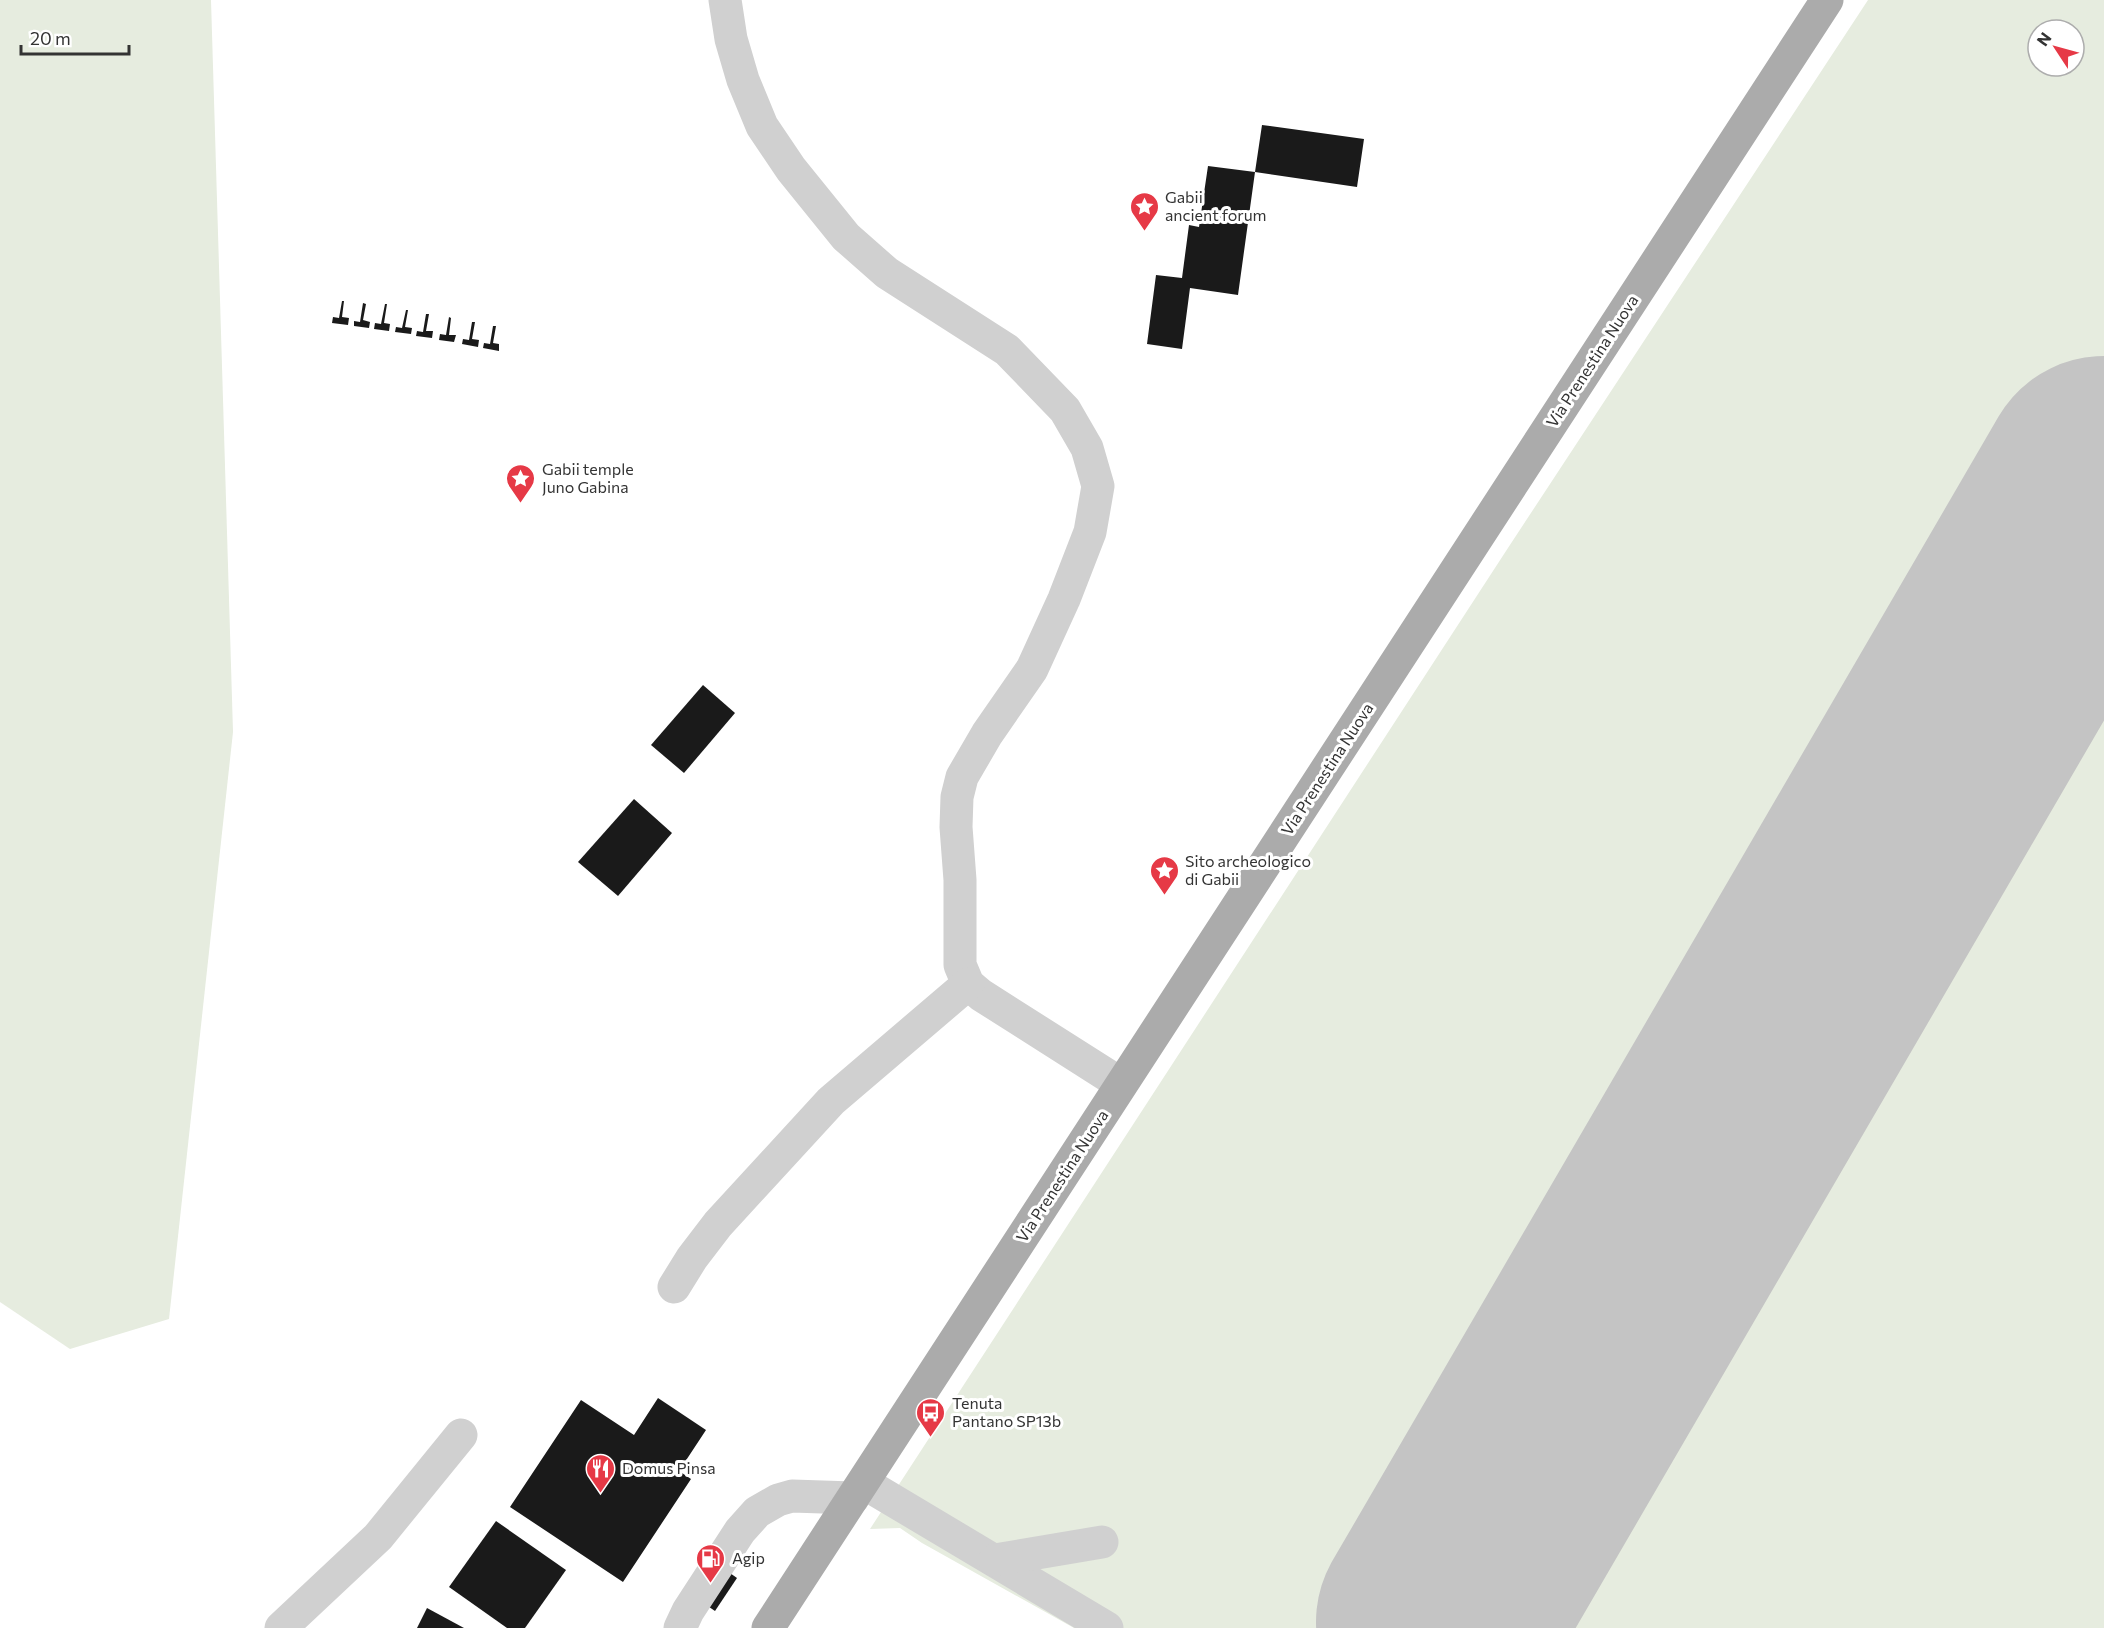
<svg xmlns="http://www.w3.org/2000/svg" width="2104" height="1628" font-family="Commissioner,sans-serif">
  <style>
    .green { fill: #e6ecdf; fill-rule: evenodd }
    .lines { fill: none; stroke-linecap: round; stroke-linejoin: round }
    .runway { stroke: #c4c4c4; stroke-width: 244 }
    .building { fill: #1a1a1a }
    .minor { stroke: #d0d0d0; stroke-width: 33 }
    .major { stroke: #ababab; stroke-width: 33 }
    .labels { text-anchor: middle; stroke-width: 6; stroke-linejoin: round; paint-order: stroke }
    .poi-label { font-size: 16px; fill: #333; stroke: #fff; text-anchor: start }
    .street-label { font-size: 16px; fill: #333; stroke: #fff }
  </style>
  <rect width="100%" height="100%" fill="#fff"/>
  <g class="green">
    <path d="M0,0H211L233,732L169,1319L70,1349L0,1302Z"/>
    <path d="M1868,0H2104V1628H1074L922,1543L900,1528L870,1529L1506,551ZM2038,30H2074V66H2038Z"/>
  </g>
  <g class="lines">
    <path class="runway" d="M1449,1628L1438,1622L2104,478"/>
  </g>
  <g class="building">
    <path d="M1262,125L1364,139L1357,187L1255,172L1238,295L1190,288L1182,349L1147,344L1156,275L1182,278L1189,225L1199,227L1208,166L1255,172Z"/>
    <path d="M342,301H344L342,317L349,318L348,325L332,323L333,317L339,318Z"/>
    <path d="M363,303L366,304L363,320L370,322L369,328L354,326V321L360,322Z"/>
    <path d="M385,304H387L384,323L390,324L389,331L374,329L375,323L381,324Z"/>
    <path d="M406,310H408L405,327L412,328L411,334L395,332L396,327L402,328Z"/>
    <path d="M426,314H429L426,331H433L432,338L416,336L417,331L423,332Z"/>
    <path d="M449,317L451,318L449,335H456L454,342L439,340L440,334L446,335Z"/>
    <path d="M472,322H475L472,339L479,340L478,347L462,344L463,339L469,340Z"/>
    <path d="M493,326H496L493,343L499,344V351L483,348L484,343L490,344Z"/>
    <path d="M703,685L735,713L684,773L651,745Z"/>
    <path d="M634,799L672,833L618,896L578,862Z"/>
    <path d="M658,1398L706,1430L679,1471L691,1479L623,1582L510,1507L581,1400L634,1435Z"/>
    <path d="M496,1521L566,1570L525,1628H507L449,1587Z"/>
    <path d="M706,1556L737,1578L715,1611L684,1590Z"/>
    <path d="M427,1608L464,1628H417Z"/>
  </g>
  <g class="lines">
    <g class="minor">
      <path d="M725,0L731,39L743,80L762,126L791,169L846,237L887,273L1007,350L1065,410L1087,448L1098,486L1090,532L1064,599L1032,669L987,734L962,777L957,797L956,827L960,880V965L968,984L981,995L1121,1084"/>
      <path d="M674,1287L692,1258L718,1224L831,1101L968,984"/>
      <path d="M864,1483L1107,1628"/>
      <path d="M995,1560L1102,1542"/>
      <path d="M281,1628L378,1537L461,1435"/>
      <path d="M680,1628L688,1611L740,1531L757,1512L778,1500L792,1496L853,1498"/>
    </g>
    <path class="major" d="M768,1628L1827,0"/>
  </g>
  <defs>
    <symbol id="sight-pin" viewBox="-11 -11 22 30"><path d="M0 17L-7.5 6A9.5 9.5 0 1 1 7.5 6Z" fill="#e63946" stroke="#fff"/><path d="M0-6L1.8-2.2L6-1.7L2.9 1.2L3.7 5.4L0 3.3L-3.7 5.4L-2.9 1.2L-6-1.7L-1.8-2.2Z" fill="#fff"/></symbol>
    <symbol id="bus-pin" viewBox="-11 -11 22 30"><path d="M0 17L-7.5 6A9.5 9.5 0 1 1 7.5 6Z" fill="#e63946" stroke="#fff"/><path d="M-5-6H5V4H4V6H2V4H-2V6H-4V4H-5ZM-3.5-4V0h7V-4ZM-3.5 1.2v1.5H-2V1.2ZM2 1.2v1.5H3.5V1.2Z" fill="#fff"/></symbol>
    <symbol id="restaurant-pin" viewBox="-11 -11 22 30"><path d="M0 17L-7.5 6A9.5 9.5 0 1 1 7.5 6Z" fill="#e63946" stroke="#fff"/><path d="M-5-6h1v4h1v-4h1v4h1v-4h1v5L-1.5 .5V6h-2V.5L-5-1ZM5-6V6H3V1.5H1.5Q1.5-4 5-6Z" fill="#fff"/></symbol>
    <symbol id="fuel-pin" viewBox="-11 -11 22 30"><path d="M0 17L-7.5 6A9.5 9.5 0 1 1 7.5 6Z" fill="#e63946" stroke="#fff"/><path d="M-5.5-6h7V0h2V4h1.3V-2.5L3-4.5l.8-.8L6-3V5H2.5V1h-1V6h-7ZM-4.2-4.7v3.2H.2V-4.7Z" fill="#fff"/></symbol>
  </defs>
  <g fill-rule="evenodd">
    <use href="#sight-pin" x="1128" y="190" width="33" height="45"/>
    <use href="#sight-pin" x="504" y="462" width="33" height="45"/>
    <use href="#sight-pin" x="1148" y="854" width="33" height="45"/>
    <use href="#bus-pin" x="914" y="1396" width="33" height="45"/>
    <use href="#restaurant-pin" x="584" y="1452" width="33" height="45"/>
    <use href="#fuel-pin" x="694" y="1542" width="33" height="45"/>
  </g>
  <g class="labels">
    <g class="poi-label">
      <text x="1165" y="203">Gabii<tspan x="1165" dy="18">ancient forum</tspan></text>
      <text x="542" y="475">Gabii temple<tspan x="542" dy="18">Juno Gabina</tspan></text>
      <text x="1185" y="867">Sito archeologico<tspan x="1185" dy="18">di Gabii</tspan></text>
      <text x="952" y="1409">Tenuta<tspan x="952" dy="18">Pantano SP13b</tspan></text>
      <text x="622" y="1474">Domus Pinsa</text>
      <text x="732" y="1564">Agip</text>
    </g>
    <g class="street-label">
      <text transform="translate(1592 361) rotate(-57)" y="6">Via Prenestina Nuova</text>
      <text transform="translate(1327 769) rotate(-57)" y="6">Via Prenestina Nuova</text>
      <text transform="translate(1062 1176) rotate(-57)" y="6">Via Prenestina Nuova</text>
    </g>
  </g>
  <g transform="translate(2056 48) rotate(306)"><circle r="28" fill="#ffffff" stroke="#adadad" stroke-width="1.5"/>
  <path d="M0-4.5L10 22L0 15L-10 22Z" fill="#e63946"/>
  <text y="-9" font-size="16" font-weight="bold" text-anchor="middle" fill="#333333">N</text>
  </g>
  <path d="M21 45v9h108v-9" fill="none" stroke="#333333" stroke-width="3"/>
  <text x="30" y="45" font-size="18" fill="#333333" stroke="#ffffff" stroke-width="4.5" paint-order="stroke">20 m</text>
</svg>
